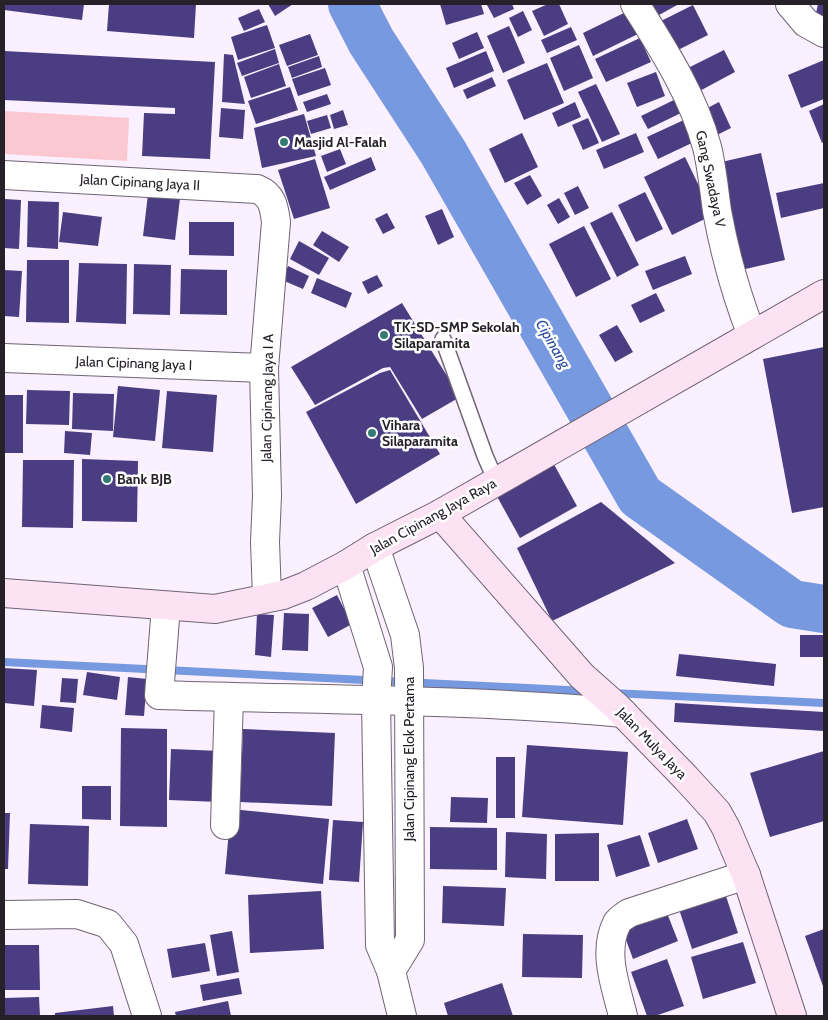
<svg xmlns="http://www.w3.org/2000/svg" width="828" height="1020" font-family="Cabin,sans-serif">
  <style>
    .green { fill: #fbc7d0 }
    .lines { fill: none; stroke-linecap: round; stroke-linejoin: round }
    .stream { stroke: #7799df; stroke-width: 8 }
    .river { stroke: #7799df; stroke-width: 48 }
    .building { fill: #4a3d81 }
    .lane-casing { stroke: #6f6474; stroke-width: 18 }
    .street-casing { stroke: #6f6474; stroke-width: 30 }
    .secondary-casing { stroke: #6f6474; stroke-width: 30 }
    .lane { stroke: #fff; stroke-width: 15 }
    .street { stroke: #fff; stroke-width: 28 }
    .secondary { stroke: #fde2f4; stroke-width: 28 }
    .poi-dot { fill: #327a73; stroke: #fff; stroke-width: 2 }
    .labels { text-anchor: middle; stroke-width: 5; stroke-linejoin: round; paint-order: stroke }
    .poi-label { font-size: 14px; font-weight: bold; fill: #262128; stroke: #fff; text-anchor: start }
    .street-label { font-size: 14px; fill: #262128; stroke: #fff }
    .water-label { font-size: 15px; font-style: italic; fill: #26499b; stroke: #fff }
  </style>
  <rect width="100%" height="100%" fill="#faf0ff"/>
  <path class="green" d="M4,111L129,118L127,161L4,154Z"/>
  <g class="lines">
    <g class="stream">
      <path d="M4,662L586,691"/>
      <path d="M612,693L824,703"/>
    </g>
    <path class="river" d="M352,4L371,41L443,152L640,496L792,604L824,609"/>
  </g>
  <g class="building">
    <path d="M4,4H84L82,20L4,10Z"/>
    <path d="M109,4H196L194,38L107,31Z"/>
    <path d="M268,4H293L275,16Z"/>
    <path d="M440,4H481L484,14L446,25Z"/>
    <path d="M489,4H512L514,9L494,18L487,5Z"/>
    <path d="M548,4H559L568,24L544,36L532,11Z"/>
    <path d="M652,4H679L659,15Z"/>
    <path d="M818,4H824V20L815,18Z"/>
    <path d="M693,5L708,35L672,53L657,23Z"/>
    <path d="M259,9L265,22L244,31L238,18Z"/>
    <path d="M630,10L640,33L593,56L583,33Z"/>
    <path d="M523,11L532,30L518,37L509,18Z"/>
    <path d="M267,25L275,48L238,60L231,37Z"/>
    <path d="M509,26L525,63L503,73L487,36Z"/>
    <path d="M571,27L577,40L547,53L541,40Z"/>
    <path d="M477,32L484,48L459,59L452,43Z"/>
    <path d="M310,34L318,55L287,66L279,45Z"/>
    <path d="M640,38L651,62L606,82L595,59Z"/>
    <path d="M579,45L593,78L564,91L550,58Z"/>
    <path d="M275,49L279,63L242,76L237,63Z"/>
    <path d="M724,50L735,72L694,94L682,71Z"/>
    <path d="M4,51L215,62L210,159L142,156L144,113L175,114V108L4,100Z"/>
    <path d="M486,51L494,71L454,88L446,68Z"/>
    <path d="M224,54L233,55L245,104L222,102Z"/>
    <path d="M319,56L322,67L292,78L288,67Z"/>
    <path d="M824,60V99L801,108L788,75Z"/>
    <path d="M547,63L564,103L524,120L507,80Z"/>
    <path d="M279,64L286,86L251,98L244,77Z"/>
    <path d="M325,68L331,85L298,96L292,79Z"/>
    <path d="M656,72L665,96L637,107L627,83Z"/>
    <path d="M492,77L496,86L467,99L463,90Z"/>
    <path d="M596,84L620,134L602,142L578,92Z"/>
    <path d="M290,87L298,110L256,124L248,101Z"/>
    <path d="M327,94L331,104L307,112L303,102Z"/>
    <path d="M678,98L685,111L648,129L641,116Z"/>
    <path d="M575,102L581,117L558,127L552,113Z"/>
    <path d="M719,102L731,128L711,138L698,113Z"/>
    <path d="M824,104V142L822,143L809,111Z"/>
    <path d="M221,108L245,110L243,139L219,137Z"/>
    <path d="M343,110L348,125L334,129L330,115Z"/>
    <path d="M304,114L316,156L262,168L254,128Z"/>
    <path d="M327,115L331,128L311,134L307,121Z"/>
    <path d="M588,118L599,143L583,150L572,125Z"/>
    <path d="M686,119L696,141L658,159L647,137Z"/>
    <path d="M522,133L538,167L505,183L489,149Z"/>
    <path d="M636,133L644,152L604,169L596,150Z"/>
    <path d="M340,149L346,164L327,172L321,156Z"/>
    <path d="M761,153L785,260L741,270L717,163Z"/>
    <path d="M371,157L376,170L330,190L324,177Z"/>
    <path d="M685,157L713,215L672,235L644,177Z"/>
    <path d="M315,159L330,208L294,219L278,170Z"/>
    <path d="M530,175L542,196L527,205L514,183Z"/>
    <path d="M824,183V208L781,218L776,193Z"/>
    <path d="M149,186L181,190L175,240L143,236Z"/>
    <path d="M578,186L589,208L575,215L564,193Z"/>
    <path d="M645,192L663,229L636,242L618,205Z"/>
    <path d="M559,198L570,217L558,224L547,205Z"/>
    <path d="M4,199L21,200L19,249L4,248Z"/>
    <path d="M28,201L59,202L58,249L27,247Z"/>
    <path d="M442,209L454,237L438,245L425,216Z"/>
    <path d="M63,212L102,217L98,246L59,242Z"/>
    <path d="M612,212L639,265L617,277L590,223Z"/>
    <path d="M387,213L395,228L383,234L375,219Z"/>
    <path d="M189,222H234V256L189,255Z"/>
    <path d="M584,226L611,279L576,297L549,244Z"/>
    <path d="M322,231L349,247L339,262L313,245Z"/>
    <path d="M299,241L329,258L319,275L290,259Z"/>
    <path d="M685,256L692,274L653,290L645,271Z"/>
    <path d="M27,260H69V323L26,322Z"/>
    <path d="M79,263L127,264L126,324L76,322Z"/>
    <path d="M134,264L171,265L170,315L133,314Z"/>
    <path d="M288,266L309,276L303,289L282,280Z"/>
    <path d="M181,269L227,270V315L180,314Z"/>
    <path d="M4,270L22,271L19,317L4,316Z"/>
    <path d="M377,275L383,286L368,294L362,282Z"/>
    <path d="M317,278L352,293L346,308L311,293Z"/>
    <path d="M656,293L665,311L640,323L631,305Z"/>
    <path d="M402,303L460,397L422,419L390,367L383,368L315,405L291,367Z"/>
    <path d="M617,325L633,352L615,362L599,335Z"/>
    <path d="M824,347V507L792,513L763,359Z"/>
    <path d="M390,370L440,454L356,504L306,412L380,373Z"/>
    <path d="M118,386L160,390L155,441L113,437Z"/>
    <path d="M27,390L70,391L69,425L26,424Z"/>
    <path d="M167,391L217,395L213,452L162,448Z"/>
    <path d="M73,393L114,394L113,431L72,429Z"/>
    <rect x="4" y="395" width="19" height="58"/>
    <path d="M65,431L92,433L90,455L64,453Z"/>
    <path d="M82,459L138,461L137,522L82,521Z"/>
    <path d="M551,459L577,506L520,538L494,491Z"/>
    <path d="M23,460H74L73,528L22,527Z"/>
    <path d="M601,502L675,563L552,621L517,548Z"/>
    <path d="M337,595L352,624L328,637L312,608Z"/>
    <path d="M284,613L309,614L308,651L282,650Z"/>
    <path d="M257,614L274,615L271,657L255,655Z"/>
    <rect x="800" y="635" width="24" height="22"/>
    <path d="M679,654L776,664L774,686L676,676Z"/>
    <path d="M4,668L37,670L34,706L4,703Z"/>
    <path d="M87,672L120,677L117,700L83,695Z"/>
    <path d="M128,677L147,679L144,716L125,715Z"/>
    <path d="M62,678L78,679L76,703L60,702Z"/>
    <path d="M675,703L824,712V731L674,722Z"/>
    <path d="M42,705L74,708L72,732L40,728Z"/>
    <path d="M121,728L167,729V827L120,826Z"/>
    <path d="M243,729L335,733L332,806L240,802Z"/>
    <path d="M527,745L628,752L623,825L522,817Z"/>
    <path d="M171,749L221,751L219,802L169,800Z"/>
    <path d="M824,751V821L770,837L750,773Z"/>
    <rect x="496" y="757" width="19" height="61"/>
    <path d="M82,786H111V820L82,819Z"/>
    <path d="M451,797L488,798L487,823L450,822Z"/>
    <path d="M231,809L329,819L323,884L225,874Z"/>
    <path d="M4,813H10L8,869H4Z"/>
    <path d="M687,819L698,849L658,863L648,833Z"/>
    <path d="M333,820L363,822L359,882L329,880Z"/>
    <path d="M30,824L89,826L88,886L28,884Z"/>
    <path d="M430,827L497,828V870L430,869Z"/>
    <path d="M506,832L547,834L546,879L505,877Z"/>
    <path d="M599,833V881H555V834Z"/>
    <path d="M640,835L650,866L616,877L607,845Z"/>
    <path d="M443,886L506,888L504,926L442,923Z"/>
    <path d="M321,891L324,949L250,953L248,895Z"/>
    <path d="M725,893L738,933L692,949L679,909Z"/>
    <path d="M665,908L678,941L633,959L621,926Z"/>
    <path d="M824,929V989L805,936Z"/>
    <path d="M232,931L239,972L217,976L210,935Z"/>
    <path d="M523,934L583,935L582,978L522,977Z"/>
    <path d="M743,942L756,983L703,999L691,957Z"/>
    <path d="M205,943L210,971L172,978L167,949Z"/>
    <path d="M4,945H39L40,990H4Z"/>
    <path d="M667,959L684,1006L655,1016H647L631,972Z"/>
    <path d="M239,978L242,994L203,1001L200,985Z"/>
    <path d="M502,983L513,1016H448L444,1003Z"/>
    <path d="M39,997L40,1016H4V998Z"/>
    <path d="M228,1001L231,1016H176L175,1012Z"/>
    <path d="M113,1006L114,1016H55V1013Z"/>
  </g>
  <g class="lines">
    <defs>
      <path id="lane" d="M443,339L485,456L496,481"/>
      <g id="street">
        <path d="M635,4C663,49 693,95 707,147C712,167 714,190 717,211C725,254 736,295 752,335"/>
        <path d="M790,4L806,23L824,33"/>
        <path d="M4,175L257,189C272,195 274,206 276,222L264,368L267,496L265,542L267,597"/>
        <path d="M4,358L264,368"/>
        <path d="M375,547L405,635L409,668L410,940L391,971"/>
        <path d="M346,565L378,667L376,700L380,945L391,971L402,1016"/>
        <path d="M166,606L159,695C313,700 469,699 623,713"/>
        <path d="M225,825L229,697"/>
        <path d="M4,915L77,914L108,924L124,944L147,1016"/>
        <path d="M623,1016C616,987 602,952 617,923C619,919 625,916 629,913L746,875"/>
      </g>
      <g id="secondary">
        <path d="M440,514L582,676L617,707L686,778L717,812L726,828L746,875L792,1016"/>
        <path d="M4,593L215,609L283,595L306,586L346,565L375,547L440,514L824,294"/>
      </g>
    </defs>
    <use href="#lane" class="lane-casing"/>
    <use href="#street" class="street-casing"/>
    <use href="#secondary" class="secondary-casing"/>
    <use href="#lane" class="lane"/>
    <use href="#street" class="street"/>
    <use href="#secondary" class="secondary"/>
  </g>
  <g class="poi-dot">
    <circle cx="284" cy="142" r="5"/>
    <circle cx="384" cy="335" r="5"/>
    <circle cx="372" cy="433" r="5"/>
    <circle cx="107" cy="479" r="5"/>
  </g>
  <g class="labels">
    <g class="poi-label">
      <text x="294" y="147">Masjid Al-Falah</text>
      <text x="394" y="332">TK-SD-SMP Sekolah<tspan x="394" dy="16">Silaparamita</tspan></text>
      <text x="382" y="430">Vihara<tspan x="382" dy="16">Silaparamita</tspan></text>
      <text x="117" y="484">Bank BJB</text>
    </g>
    <g class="street-label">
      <text transform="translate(711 179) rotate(78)" y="5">Gang Swadaya V</text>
      <text transform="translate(140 182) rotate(3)" y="5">Jalan Cipinang Jaya II</text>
      <text transform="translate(134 363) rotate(2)" y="5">Jalan Cipinang Jaya I</text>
      <text transform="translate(267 398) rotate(-89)" y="5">Jalan Cipinang Jaya I A</text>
      <text transform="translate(433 516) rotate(-29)" y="5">Jalan Cipinang Jaya Raya</text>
      <text transform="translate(652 743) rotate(46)" y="5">Jalan Mulya Jaya</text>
      <text transform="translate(409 759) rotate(-90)" y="5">Jalan Cipinang Elok Pertama</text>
    </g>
    <g class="water-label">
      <text transform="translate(553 344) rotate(60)" y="5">Cipinang</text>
    </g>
  </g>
  <rect width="828" height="1020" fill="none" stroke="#262128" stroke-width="10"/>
</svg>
